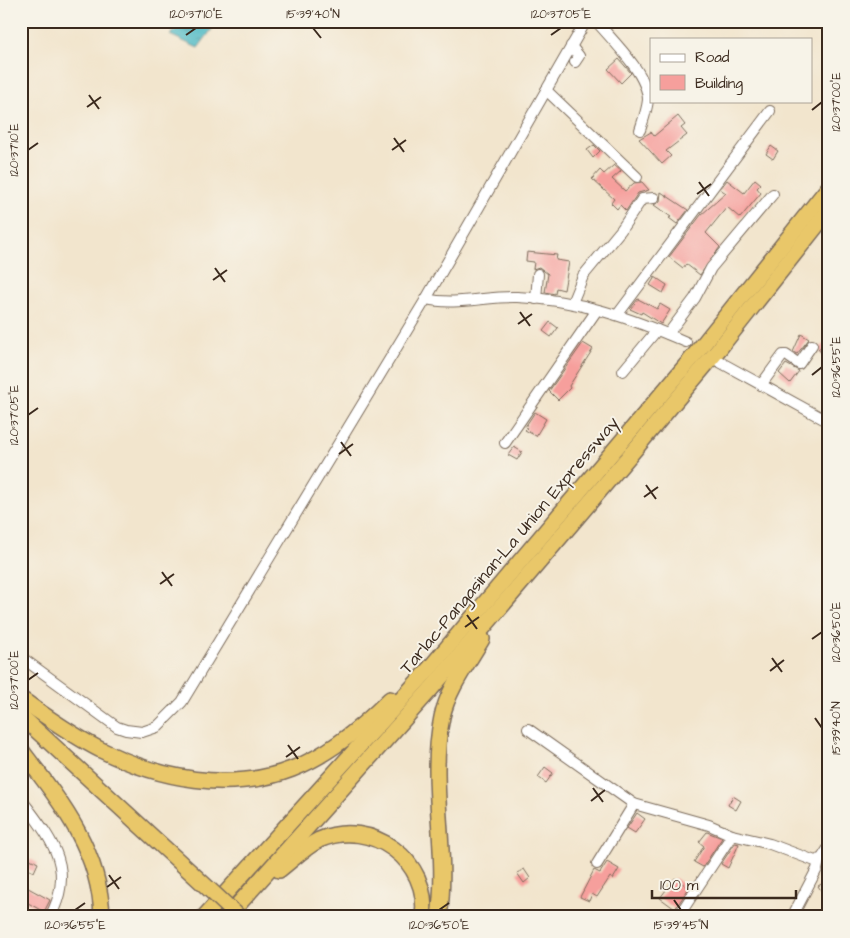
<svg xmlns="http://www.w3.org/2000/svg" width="850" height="938" font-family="'Architects Daughter',sans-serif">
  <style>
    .water { fill: url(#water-ripples); stroke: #437271 }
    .building { fill: #f69f9c }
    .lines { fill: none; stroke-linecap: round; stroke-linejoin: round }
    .minor-casing { stroke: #7b6b5b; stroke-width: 12 }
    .highway-casing { stroke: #7b6b5b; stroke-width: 18 }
    .minor { stroke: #fff; stroke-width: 10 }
    .highway { stroke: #e9c769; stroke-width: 15 }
    .highway-bridge-casing { stroke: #7b6b5b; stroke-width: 18; stroke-linecap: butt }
    .highway-bridge { stroke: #e9c769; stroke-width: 15 }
    .ticks { fill: none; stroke: #3b2a1e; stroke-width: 2 }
    .labels { text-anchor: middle; stroke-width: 4; stroke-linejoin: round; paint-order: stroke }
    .street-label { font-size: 18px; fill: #3b2a1e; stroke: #f7f3e8 }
    .neatline { fill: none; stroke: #3b2a1e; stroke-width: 2 }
    .ticks-label { font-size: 12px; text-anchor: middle; fill: #3b2a1e }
  </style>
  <defs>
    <pattern id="water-ripples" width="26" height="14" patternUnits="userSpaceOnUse" patternTransform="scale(1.25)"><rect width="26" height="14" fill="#4bb9c4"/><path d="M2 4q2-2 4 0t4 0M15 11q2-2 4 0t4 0" fill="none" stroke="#40979f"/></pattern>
  </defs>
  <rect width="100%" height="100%" fill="#f7f3e8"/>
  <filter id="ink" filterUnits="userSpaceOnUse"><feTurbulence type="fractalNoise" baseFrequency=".02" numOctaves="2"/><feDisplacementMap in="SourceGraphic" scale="10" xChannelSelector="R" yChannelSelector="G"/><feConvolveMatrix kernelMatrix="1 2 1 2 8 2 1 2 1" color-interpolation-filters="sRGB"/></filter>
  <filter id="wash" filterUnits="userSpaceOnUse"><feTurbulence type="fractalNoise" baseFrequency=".0096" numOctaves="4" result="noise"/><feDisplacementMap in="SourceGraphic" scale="20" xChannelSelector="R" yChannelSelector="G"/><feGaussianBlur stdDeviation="1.12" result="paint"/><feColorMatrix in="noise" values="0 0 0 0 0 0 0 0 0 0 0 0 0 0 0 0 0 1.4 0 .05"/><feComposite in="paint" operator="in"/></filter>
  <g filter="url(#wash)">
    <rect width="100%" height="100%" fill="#f2e5cd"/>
    <path class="water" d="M186,21H218L198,48L170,35Z"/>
    <g id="blocks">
      <g class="building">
        <path d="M619,59L631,73L621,83L608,69Z"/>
        <path d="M678,116L685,125L681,128L687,135L666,151L671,156L662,164L639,139L651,132L654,136Z"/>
        <path d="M594,145L600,151L593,158L587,150Z"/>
        <path d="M771,146L778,151L773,159L766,154Z"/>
        <path d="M614,165L621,171L612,179L625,191L634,183L642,182L649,190L638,193L626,211L620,205L617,209L611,203L614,199L592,179L600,170L604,174Z"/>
        <path d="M755,179L761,184L757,188L761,193L740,218L727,207L706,233L720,247L700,275L686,264L683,268L669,257L701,215L726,193L720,189L727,180L744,193Z"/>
        <path d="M661,192L688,210L677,224L669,218L671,217L654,205L660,201Z"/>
        <path d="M527,252L557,255L556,260L569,262L564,290L556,288L555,294L545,292L548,274L539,267L533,269L534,262L526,261Z"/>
        <path d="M655,277L667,285L663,293L650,285Z"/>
        <path d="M638,299L657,309L660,304L670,310L661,324L642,312L641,314L630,309Z"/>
        <path d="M550,322L558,328L551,337L543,331Z"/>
        <path d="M801,334L809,339L797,354L793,352Z"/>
        <path d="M829,341V362L818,349Z"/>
        <path d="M583,343L593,349L569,386L570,388L558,400L549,391Z"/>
        <path d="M786,364L799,371L790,383L779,373Z"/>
        <path d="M535,412L546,419L536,436L525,430L527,428L525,427Z"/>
        <path d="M514,447L522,452L517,460L508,455Z"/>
        <path d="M545,767L553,773L546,783L538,777Z"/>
        <path d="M733,796L741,801L736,810L728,805Z"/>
        <path d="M637,813L645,819L635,833L627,828Z"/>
        <path d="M707,832L722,838L703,867L694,862L704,846L699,842Z"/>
        <path d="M735,843L739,844L728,868L721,864Z"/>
        <path d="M30,859L38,863L34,872L25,868Z"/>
        <path d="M607,862L619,869L613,879L610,877L597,897L592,894L589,901L580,897L594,870L600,873Z"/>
        <path d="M524,869L530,878L524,883L517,873Z"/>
        <path d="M675,878L689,888L675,909L660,898Z"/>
        <path d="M825,882L829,888V902L818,886Z"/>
        <path d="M21,884L50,900L44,912L21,899Z"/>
      </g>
    </g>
  </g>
  <g filter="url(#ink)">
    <use href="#blocks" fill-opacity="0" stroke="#7b6b5b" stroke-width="1"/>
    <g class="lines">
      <defs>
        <g id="minor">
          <path d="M596,21C612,40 648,74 648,100C647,110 643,121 640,130"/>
          <path d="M571,46L579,56L575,62"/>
          <path d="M546,90L637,177"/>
          <path d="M426,299C456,306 486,296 517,297C577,299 631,318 686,342"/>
          <path d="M536,299L538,274"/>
          <path d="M572,303L583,276L621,230L642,199L654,198"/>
          <path d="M618,314L770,111"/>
          <path d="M668,334L695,298L711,268L773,194"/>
          <path d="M718,361L829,422"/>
          <path d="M623,371L657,330"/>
          <path d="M761,385L783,355H786L799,364L812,345"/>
          <path d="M505,443L597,310"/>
          <path d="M21,657L117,727L126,730L142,732L157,727L182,702L426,299L586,21"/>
          <path d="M528,729L634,804L709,825L732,835L770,844L815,861L822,858L829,847"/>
          <path d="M21,799C50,838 77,867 50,917"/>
          <path d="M597,864L634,804"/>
          <path d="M678,917L732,835"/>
          <path d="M792,917L817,869L819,861"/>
        </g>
        <g id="highway">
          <path d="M21,699C47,717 73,736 101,750C159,779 230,793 292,769C329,755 362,727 390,699"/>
          <path d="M21,716L209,889"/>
          <path d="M21,750C60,801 100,850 102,917"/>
          <path d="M279,870C292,860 305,847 319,840C371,817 431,861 423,917"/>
          <path d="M204,917L429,669L693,357L829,187"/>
          <path d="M227,917L431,689L636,448L719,349L829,210"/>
          <path d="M439,917C449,851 428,783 442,717C448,689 468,663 482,639"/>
        </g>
      </defs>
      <use href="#minor" class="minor-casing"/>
      <use href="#highway" class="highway-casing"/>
      <use href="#minor" class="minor"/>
      <use href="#highway" class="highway"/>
      <defs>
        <path id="highway-bridge" d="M209,889L239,917"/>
      </defs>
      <use href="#highway-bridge" class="highway-bridge-casing"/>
      <use href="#highway-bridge" class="highway-bridge"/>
    </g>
  </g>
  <path class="ticks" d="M313,28L321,38M186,35L196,28M551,35L561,28M89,95L99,109M87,107L101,97M812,110L822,102M394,138L404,152M28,150L38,143M392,150L406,140M699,182L709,196M697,194L711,184M215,268L225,282M213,280L227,270M520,312L530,326M518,324L532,314M812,375L822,367M28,415L38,408M341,442L351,456M339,454L353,444M646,485L656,499M644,497L658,487M162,572L172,586M160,584L174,574M467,615L477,629M465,627L479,617M812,639L822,632M772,658L782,672M770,671L784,660M28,680L38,673M815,718L822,728M288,745L298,759M286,757L300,747M593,788L603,802M591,801L605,790M109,875L119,889M107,887L121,877M674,900L681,910M75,910L85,903M439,910L449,903"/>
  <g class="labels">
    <g class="street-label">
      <text transform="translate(509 545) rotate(-50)" y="6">Tarlac-Pangasinan-La Union Expressway</text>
    </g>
  </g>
  <rect width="850" height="938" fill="none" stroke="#f7f3e8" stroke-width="55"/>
  <rect x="650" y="38" width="162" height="65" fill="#f7f3e8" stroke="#aca397"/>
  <rect x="660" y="54" width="25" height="8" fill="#ffffff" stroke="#aca397"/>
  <text x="695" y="62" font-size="15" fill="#3b2a1e">Road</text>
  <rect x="660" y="75" width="25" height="15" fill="#f69f9c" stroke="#aca397"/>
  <text x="695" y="88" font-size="15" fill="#3b2a1e">Building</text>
  <path d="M652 890v8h144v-8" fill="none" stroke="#3b2a1e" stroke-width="2.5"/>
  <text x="660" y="890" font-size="15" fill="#3b2a1e" stroke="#f7f3e8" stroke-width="4" paint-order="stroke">100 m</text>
  <rect x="28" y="28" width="794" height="882" class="neatline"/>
  <g class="ticks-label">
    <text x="196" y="18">120°37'10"E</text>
    <text x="313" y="18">15°39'40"N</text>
    <text x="561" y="18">120°37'05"E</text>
    <text transform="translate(836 102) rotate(-90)" y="4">120°37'00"E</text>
    <text transform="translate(14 150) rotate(-90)" y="4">120°37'10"E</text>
    <text transform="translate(836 367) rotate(-90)" y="4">120°36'55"E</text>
    <text transform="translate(14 415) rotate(-90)" y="4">120°37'05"E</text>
    <text transform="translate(836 632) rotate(-90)" y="4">120°36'50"E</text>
    <text transform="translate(14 680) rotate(-90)" y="4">120°37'00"E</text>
    <text transform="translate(836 728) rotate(-90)" y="4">15°39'40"N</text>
    <text x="75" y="929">120°36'55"E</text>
    <text x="439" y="929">120°36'50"E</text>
    <text x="681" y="929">15°39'45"N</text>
  </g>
</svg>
